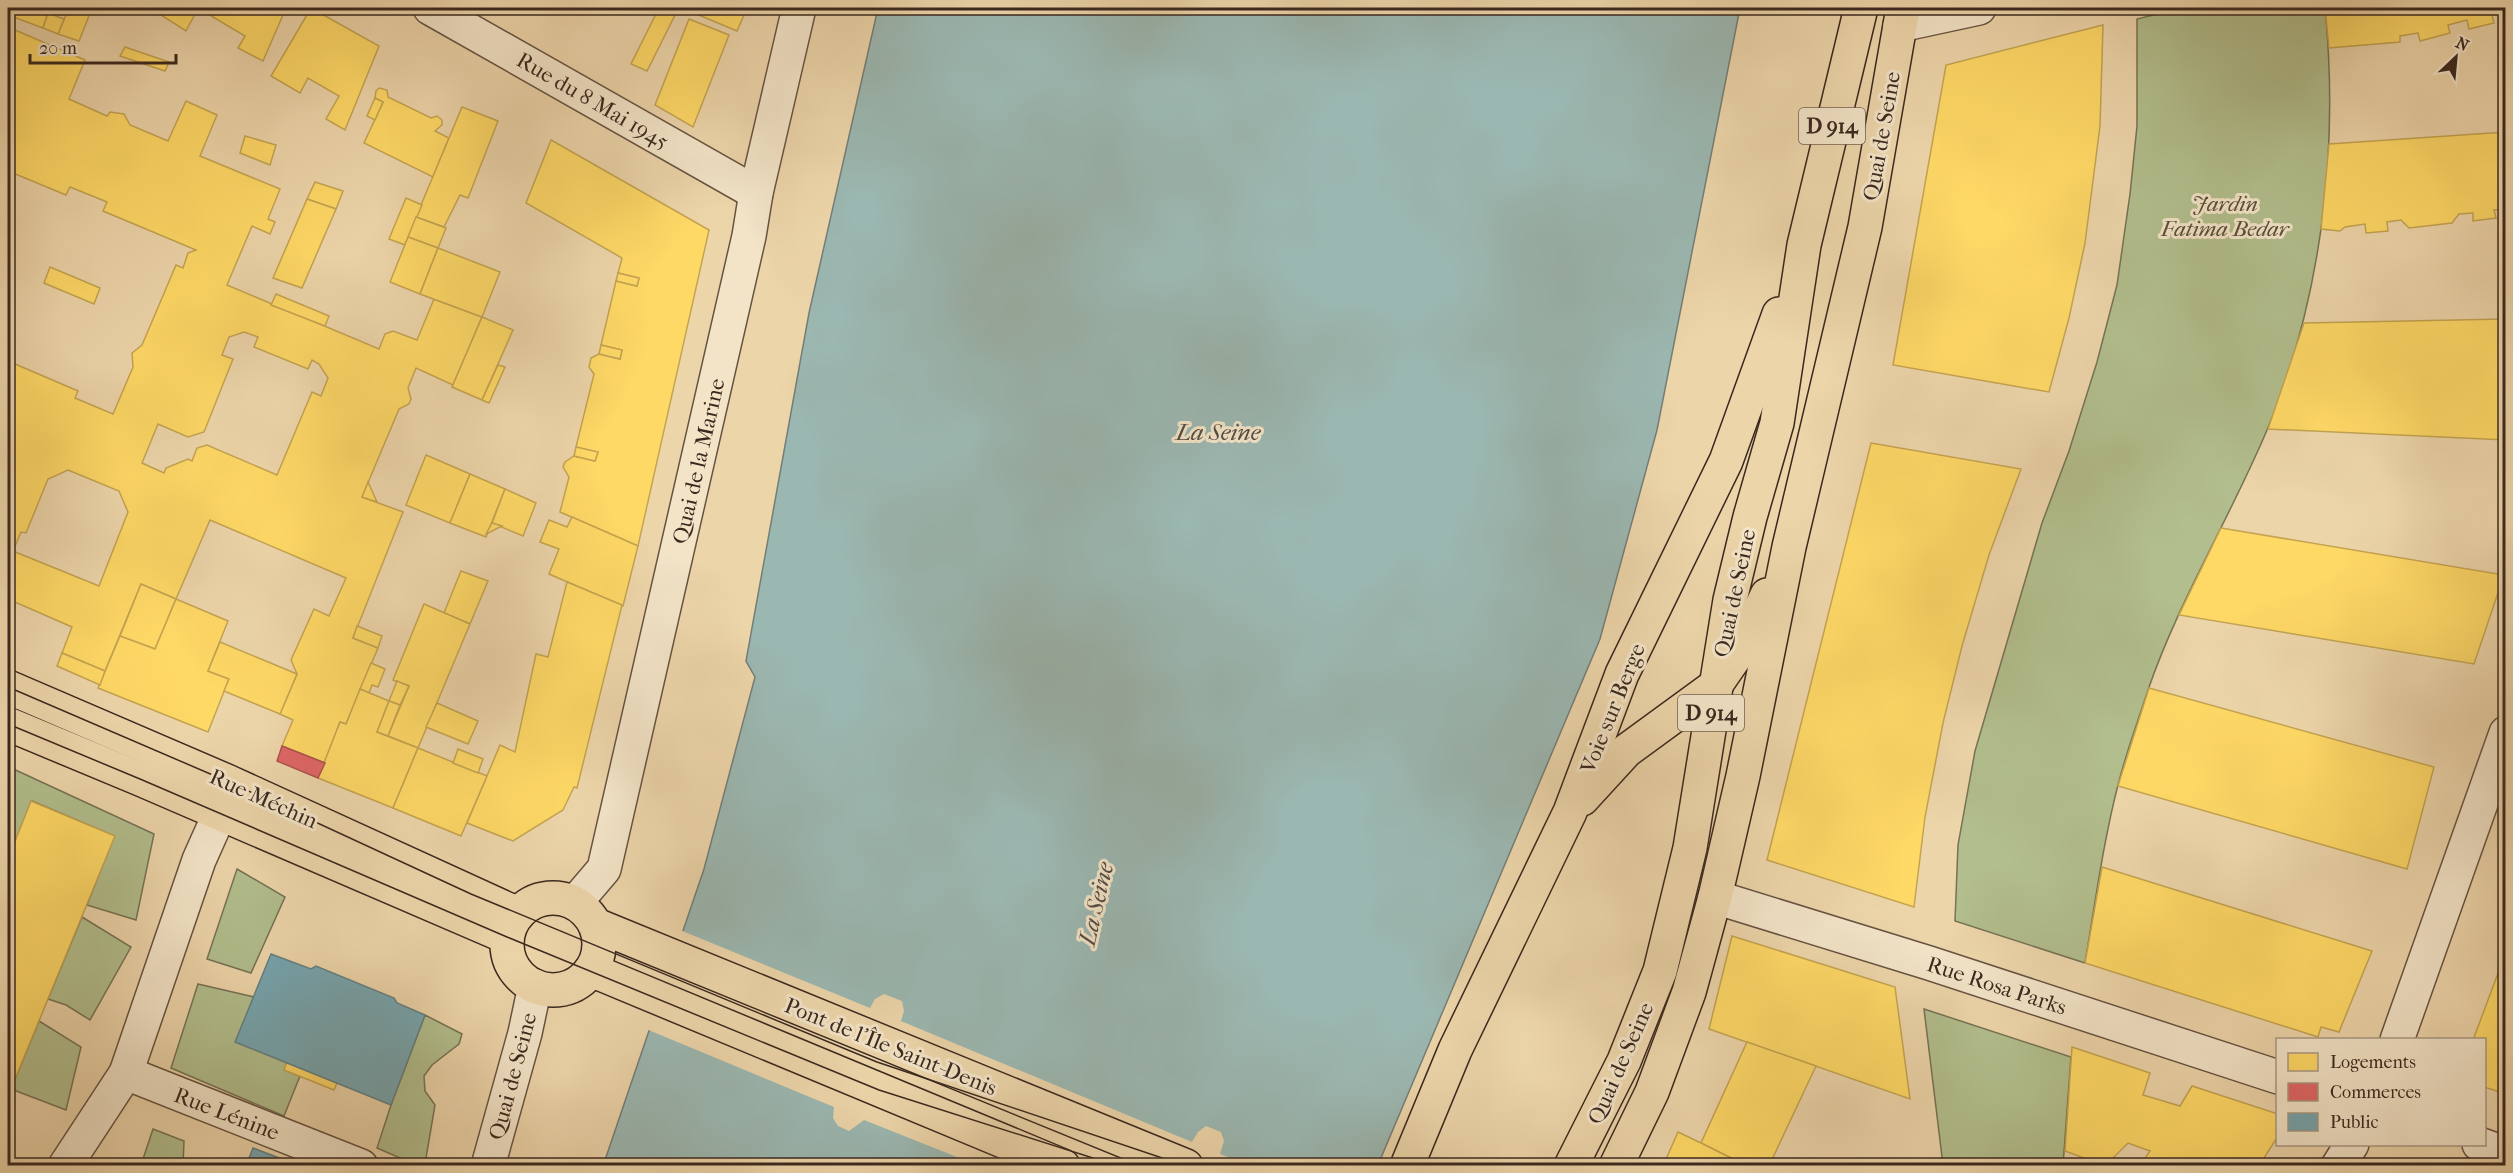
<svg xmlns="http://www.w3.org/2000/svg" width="2513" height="1173" font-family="'IM FELL French Canon',serif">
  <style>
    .green { fill: #b2be8d; stroke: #767356; stroke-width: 1.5 }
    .water { fill: #9bb7b1; stroke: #747e77; stroke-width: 1.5 }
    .pier { fill: #edd5aa }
    .homes { fill: #ffd966; stroke: #c4a451; stroke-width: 1.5; fill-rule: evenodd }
    .shops { fill: #e06666; stroke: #ae5351; stroke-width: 1.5 }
    .public { fill: #76a5af; stroke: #648084; stroke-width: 1.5 }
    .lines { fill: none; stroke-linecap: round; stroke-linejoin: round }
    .minor-casing { stroke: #675342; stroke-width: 36 }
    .major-casing { stroke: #3a281f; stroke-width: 36 }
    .minor { stroke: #f3e4c8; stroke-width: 33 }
    .major { stroke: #edd5aa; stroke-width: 33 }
    .tram { stroke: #3a281f; stroke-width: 1.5 }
    .labels { text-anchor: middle; stroke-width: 6; stroke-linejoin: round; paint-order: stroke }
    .shield { fill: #f3e4c8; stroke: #726052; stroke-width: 1.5 }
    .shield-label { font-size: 21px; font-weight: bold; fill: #3a281f }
    .street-label { font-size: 22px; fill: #3a281f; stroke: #f3e4c8 }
    .park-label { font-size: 22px; font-style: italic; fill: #584e3a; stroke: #f3e4c8 }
    .water-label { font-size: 24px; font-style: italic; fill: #524c44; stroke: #f3e4c8 }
  </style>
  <rect width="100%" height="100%" fill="#edd5aa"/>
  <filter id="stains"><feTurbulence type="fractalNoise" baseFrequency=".00333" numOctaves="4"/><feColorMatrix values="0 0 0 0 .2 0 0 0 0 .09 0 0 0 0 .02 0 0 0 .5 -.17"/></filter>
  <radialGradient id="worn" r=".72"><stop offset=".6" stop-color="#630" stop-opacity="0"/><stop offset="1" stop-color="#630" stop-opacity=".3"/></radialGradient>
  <g class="green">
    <path d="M2181,8H2325C2339,149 2322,298 2267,430C2230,518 2179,600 2148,690C2138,721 2126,753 2118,785C2103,843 2095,904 2085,963L1955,921L1958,845L1975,751L2042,523L2069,451L2097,362L2117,285L2130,194L2137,126V19Z"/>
    <path d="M9,767L154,834L136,920L87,905L114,836L32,801L8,859Z"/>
    <path d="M237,869L285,897L251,973L207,959Z"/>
    <path d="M82,917L131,947L90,1020L66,1005L48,999Z"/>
    <path d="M198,984L254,997L287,1062L285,1070L300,1076L284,1116L171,1068Z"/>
    <path d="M1924,1009L2071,1057L2063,1165H1943Z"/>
    <path d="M425,1015L462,1034L459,1044L432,1065L424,1076L425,1091L435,1105L426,1158L416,1165L377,1148L391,1105Z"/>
    <path d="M39,1021L81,1047L66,1110L11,1089Z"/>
    <path d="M153,1129L184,1141L183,1165H141Z"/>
  </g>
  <path class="water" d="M878,8H1740L1657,430L1600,639L1378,1165L603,1166L704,869L755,677L746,661L809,313Z"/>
  <path class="pier" d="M680,930L870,1008L875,999L884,994L902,1001L904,1011L901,1021L1192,1142L1198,1132L1206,1126L1221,1132L1224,1141L1220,1154L1248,1165H977L864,1120L849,1131L838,1126L833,1118L834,1107L646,1029Z"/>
  <g class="homes">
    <path d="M8,8H50L43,28L8,15Z"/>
    <path d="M69,8H92L79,41L58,34Z"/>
    <path d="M150,8H198L186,31Z"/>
    <path d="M198,8H286L263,61L238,48L245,36Z"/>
    <path d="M311,8L379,46L345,130L326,119L339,96L308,78L300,93L271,76Z"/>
    <path d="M659,8H670L677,11L647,71L631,64Z"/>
    <path d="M682,8H747L737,31Z"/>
    <path d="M2325,8H2490L2494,23L2469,29L2467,20L2448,25L2450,33L2420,41L2418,33L2400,36V42L2329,48Z"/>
    <path d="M48,13L64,19L58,34L43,28Z"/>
    <path d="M689,19L729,35L693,127L655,105Z"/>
    <path d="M2103,25L2100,126L2085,243L2069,318L2049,392L1893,365L1946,65Z"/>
    <path d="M8,27L85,60L69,99L107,116L110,112L124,114L130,125L168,141L186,101L217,115L200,156L280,189L268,219L275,222L270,234L252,226L227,285L379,349L385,334L393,331L417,340L434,299L482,317L453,385L416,368L408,388L411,399L409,404L399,409L362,497L403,512L353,638L378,648L346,724L340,722L325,763L282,746L293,720L280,714L297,674L291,660L314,609L329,616L346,578L210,520L176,599L141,584L105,671L62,653L72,627L8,599V361L78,391L75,398L113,414L133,367L132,353L142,345L176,265L183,268L188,253L196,250L103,211L107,202L70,187L66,195L8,171ZM244,332L258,337L254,347L308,369L312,360L319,364L328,378L321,396L312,392L277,475L207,445L197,448L192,461L188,459L166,468L164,473L142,463L158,424L188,437L204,432L233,359L222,355L229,337ZM68,470L119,491L128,512L99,586L13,551L21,532L26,533L48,479Z"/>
    <path d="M125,47L169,62L165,71L120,56Z"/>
    <path d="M379,88L387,90L388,97L431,118L437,116L442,120V125L435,131L449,138L433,177L364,143L383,102L375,98L376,91Z"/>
    <path d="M375,98L383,102L375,120L367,116Z"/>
    <path d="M462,107L498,121L468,198L460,195L444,227L416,217Z"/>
    <path d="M2506,132V209L2494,210L2496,218L2473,221V213L2459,214L2452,223L2409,228L2401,220L2387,222L2388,231L2366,233L2365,224L2345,227L2340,231L2321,229L2329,144Z"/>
    <path d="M245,136L276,145L270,165L240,153Z"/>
    <path d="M551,140L709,230L638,546L560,512L569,477L563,467L565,462L574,456L595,461L598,452L576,447L594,374L589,367L591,358L599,354L620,359L622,350L601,345L616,281L637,286L639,278L618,273L622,258L526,203Z"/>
    <path d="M315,182L343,191L336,209L307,199Z"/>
    <path d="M406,198L422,205L405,245L389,239Z"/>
    <path d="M307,199L336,209L302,288L273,278Z"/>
    <path d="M416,217L446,228L438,248L408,237Z"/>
    <path d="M408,237L438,248L420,294L390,282Z"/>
    <path d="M438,248L500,272L482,317L420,294Z"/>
    <path d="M50,267L100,288L94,304L44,283Z"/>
    <path d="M618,273L639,278L637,286L616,281Z"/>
    <path d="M276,294L329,316L325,326L271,305Z"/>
    <path d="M482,317L513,330L482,400L452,387Z"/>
    <path d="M2506,319V440L2268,429L2304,323Z"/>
    <path d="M601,345L622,350L620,359L599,354Z"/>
    <path d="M498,365L505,367L489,403L482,400Z"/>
    <path d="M1871,443L2021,469L1989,555L1962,646L1943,723L1925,817L1914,907L1767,860Z"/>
    <path d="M576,447L598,452L595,461L574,456Z"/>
    <path d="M426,455L470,474L450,523L406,505Z"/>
    <path d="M470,474L505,489L486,537L450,523Z"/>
    <path d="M368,482L377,502L362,497Z"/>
    <path d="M505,489L536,503L523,536L492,523Z"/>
    <path d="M572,517L638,546L623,606L549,574L559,549L540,542L549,520L567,527Z"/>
    <path d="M492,523L502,526L486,534Z"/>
    <path d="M2221,528L2504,575L2474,664L2179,615Z"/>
    <path d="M461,571L488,581L470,624L444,613Z"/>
    <path d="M567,582L622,605L577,788L574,787L563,810L513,841L467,823L500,745L515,752L536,654L548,657Z"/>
    <path d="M141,584L176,599L155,649L120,636Z"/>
    <path d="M176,599L228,621L208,671L229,679L208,732L98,688L120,636L155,649Z"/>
    <path d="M424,604L470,624L418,748L388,736L409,686L393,680Z"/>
    <path d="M357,626L382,636L378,648L353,638Z"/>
    <path d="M220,642L297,674L280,714L224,691L229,679L208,671Z"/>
    <path d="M62,653L105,671L100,685L57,666Z"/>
    <path d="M371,663L385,669L378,687L372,685L369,693L360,689Z"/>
    <path d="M397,681L409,686L400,705L389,701Z"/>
    <path d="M2149,688L2434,767L2407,869L2118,786Z"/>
    <path d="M360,689L389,701L377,732L418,748L393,808L318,778L340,722L346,724Z"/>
    <path d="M389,701L400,705L388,736L377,732Z"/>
    <path d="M437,703L478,721L468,744L426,727Z"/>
    <path d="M418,748L487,776L461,836L393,808Z"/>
    <path d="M458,749L483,759L478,773L453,763Z"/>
    <path d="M31,801L115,836L11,1089L8,1087V859Z"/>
    <path d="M2102,867L2372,951L2339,1032L2321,1027L2318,1037L2085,963Z"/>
    <path d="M1732,936L1895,987L1910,1099L1709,1029Z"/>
    <path d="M2503,960L2506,961V1094L2484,1087V1040H2473Z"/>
    <path d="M1747,1042L1816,1066L1769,1166H1747L1701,1143Z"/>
    <path d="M2072,1047L2150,1073L2143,1095L2180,1106L2192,1086L2278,1114V1136L2259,1166H2140L2150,1151L2128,1143L2105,1166L2065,1151Z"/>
    <path d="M287,1062L337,1083L334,1090L284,1070Z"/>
    <path d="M1678,1132L1701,1143L1747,1166H1663Z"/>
  </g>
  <path class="shops" d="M282,746L325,763L318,778L277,761Z"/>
  <g class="public">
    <path d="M271,954L311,969L316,966L394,998L397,1003L425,1015L391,1105L235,1042Z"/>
    <path d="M253,1148L295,1164L294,1166H246Z"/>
  </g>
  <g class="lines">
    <defs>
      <g id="minor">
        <path d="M430,8L756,193"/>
        <path d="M1900,25L1979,8"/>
        <path d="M1715,897L1929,963L2278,1077"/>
        <path d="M575,903L604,869L749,236L756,193L799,8"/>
        <path d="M2397,1040L2506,733"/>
        <path d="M126,1073L361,1166"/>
        <path d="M2479,1144L2506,1154"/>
        <path d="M65,1166L126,1073L199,860L220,813"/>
        <path d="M488,1166L525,1033L535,986"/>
        <path d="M2338,1166L2352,1144"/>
      </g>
      <g id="major">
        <path d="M8,687L229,782L518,914"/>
        <path d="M8,724L140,779L507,937"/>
        <path d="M1582,799L1626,751L1715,686L1744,644L1767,595"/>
        <circle cx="553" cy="944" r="46"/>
        <path d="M596,925L1186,1166"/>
        <path d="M591,970L1063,1166"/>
        <path d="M1407,1166L1455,1050L1570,812L1622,674L1726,461L1779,314"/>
        <path d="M1571,1166L1624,1061L1660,971L1690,848L1730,600L1750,517L1777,423L1804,245L1861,8"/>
        <path d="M1616,1166L1652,1092L1689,992L1715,897L1743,776L1789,547L1865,227L1903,8"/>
      </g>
    </defs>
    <use href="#minor" class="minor-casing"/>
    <use href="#major" class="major-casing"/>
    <use href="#minor" class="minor"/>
    <use href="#major" class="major"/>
    <g class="tram">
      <path d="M8,687L229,782L471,894L877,1062L1186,1166"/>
      <path d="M8,724L140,779L507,937L879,1090L1118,1166"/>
    </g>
  </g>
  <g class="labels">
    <g class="shield">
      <rect x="1799" y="108" width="66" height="36" rx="4.5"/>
      <rect x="1678" y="695" width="66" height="36" rx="4.5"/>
    </g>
    <g class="shield-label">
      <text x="1832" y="133">D 914</text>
      <text x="1711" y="720">D 914</text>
    </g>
    <g class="street-label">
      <text transform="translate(593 100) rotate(30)" y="8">Rue du 8 Mai 1945</text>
      <text transform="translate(1881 136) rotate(-80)" y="8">Quai de Seine</text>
      <text transform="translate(698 461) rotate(-77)" y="8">Quai de la Marine</text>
      <text transform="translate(1734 593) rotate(-78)" y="8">Quai de Seine</text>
      <text transform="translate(1612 708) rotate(-68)" y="8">Voie sur Berge</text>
      <text transform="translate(264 798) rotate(24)" y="8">Rue Méchin</text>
      <text transform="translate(1997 985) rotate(18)" y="8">Rue Rosa Parks</text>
      <text transform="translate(891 1046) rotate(22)" y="8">Pont de l'Île Saint-Denis</text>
      <text transform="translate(1620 1063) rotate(-66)" y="8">Quai de Seine</text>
      <text transform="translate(512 1076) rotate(-75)" y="8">Quai de Seine</text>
      <text transform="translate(227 1113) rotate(21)" y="8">Rue Lénine</text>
    </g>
    <g class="park-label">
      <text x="2225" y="211">Jardin<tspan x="2225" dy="25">Fatima Bedar</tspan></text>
    </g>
    <g class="water-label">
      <text x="1218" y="440">La Seine</text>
      <text transform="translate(1096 904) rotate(-77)" y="8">La Seine</text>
    </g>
  </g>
  <rect width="2513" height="1173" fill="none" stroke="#edd5aa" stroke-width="30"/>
  <rect x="9" y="9" width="2495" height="1155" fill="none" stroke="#3a281f" stroke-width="3"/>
  <rect x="15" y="15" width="2483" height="1143" fill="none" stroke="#3a281f" stroke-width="1.5"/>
  <rect x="2276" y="1038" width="210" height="108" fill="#f3e4c8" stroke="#a99984" stroke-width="1.5"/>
  <rect x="2288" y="1053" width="30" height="18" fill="#ffd966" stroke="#a99984" stroke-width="1.5"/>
  <text x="2330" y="1068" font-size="18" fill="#3a281f">Logements</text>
  <rect x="2288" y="1083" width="30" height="18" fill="#e06666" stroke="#a99984" stroke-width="1.5"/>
  <text x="2330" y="1098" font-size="18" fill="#3a281f">Commerces</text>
  <rect x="2288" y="1113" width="30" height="18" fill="#76a5af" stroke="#a99984" stroke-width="1.5"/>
  <text x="2330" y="1128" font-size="18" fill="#3a281f">Public</text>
  <g transform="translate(2456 57) rotate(26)" stroke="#f3e4c8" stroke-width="4.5" paint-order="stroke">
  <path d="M0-4.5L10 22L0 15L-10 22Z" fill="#3a281f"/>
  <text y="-9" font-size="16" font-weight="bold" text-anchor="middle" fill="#3a281f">N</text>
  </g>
  <path d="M30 54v9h146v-9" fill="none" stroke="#3a281f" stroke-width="3"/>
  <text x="39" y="54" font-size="18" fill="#3a281f" stroke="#f3e4c8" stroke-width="4.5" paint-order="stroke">20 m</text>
  <rect width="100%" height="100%" filter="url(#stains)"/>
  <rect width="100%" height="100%" fill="url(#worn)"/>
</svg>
